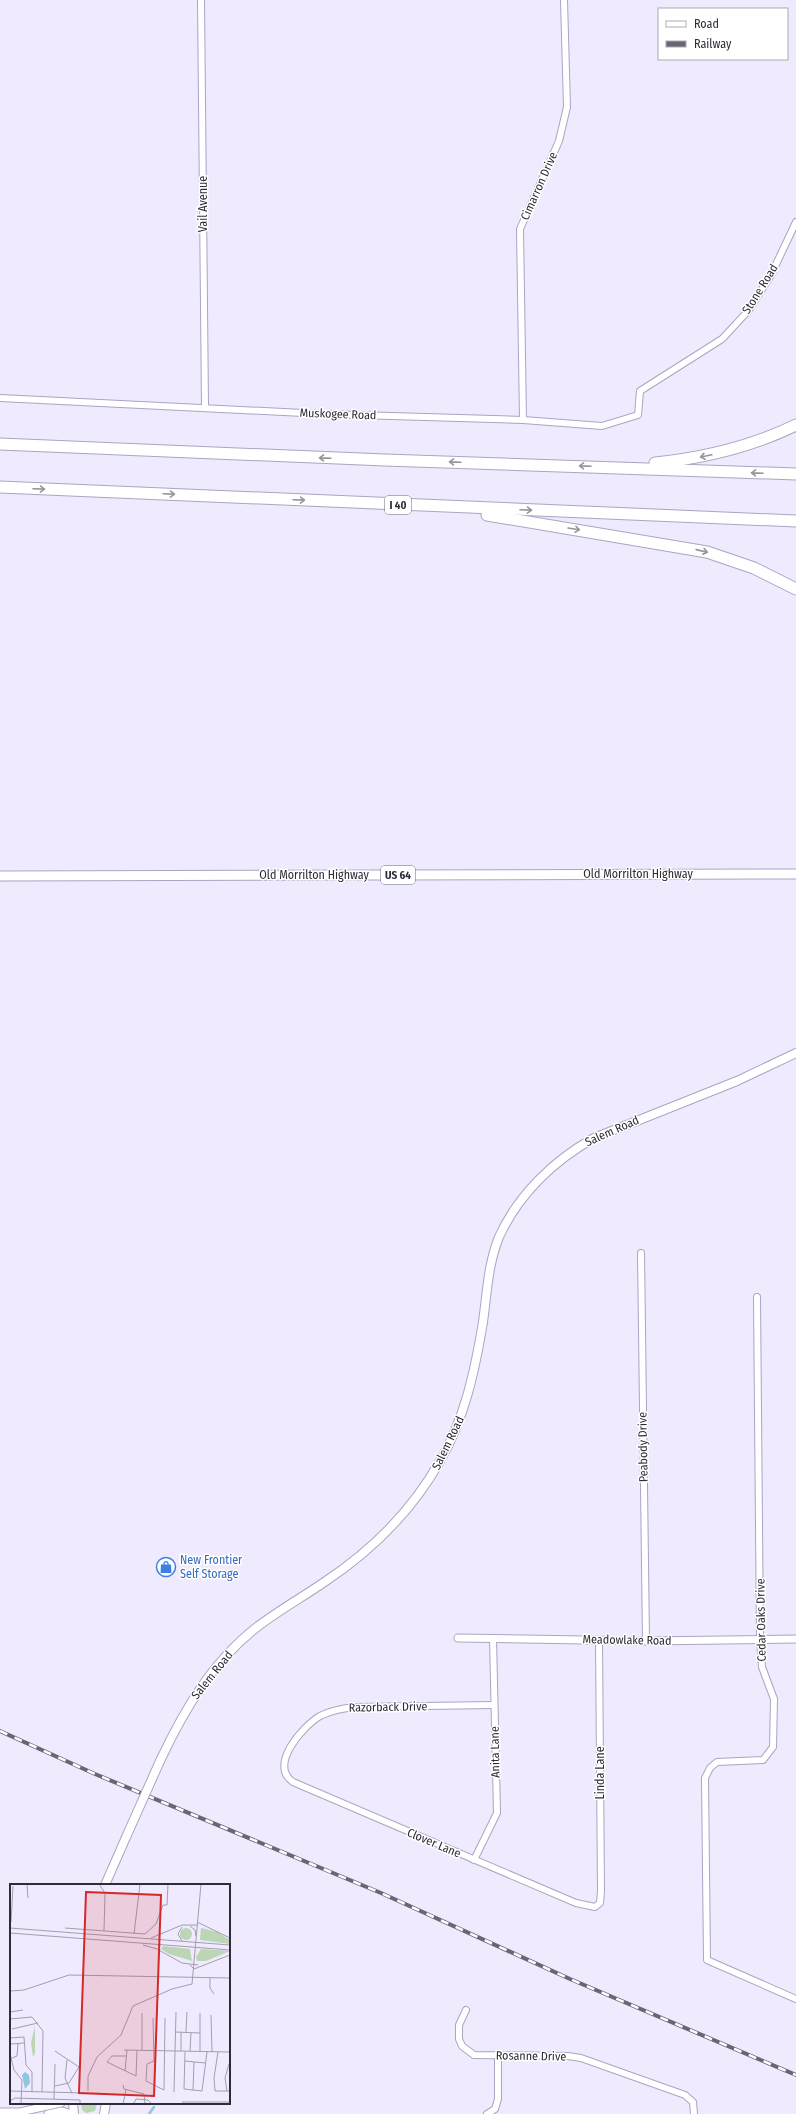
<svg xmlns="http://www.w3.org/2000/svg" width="796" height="2114" font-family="'Fira Sans Condensed',sans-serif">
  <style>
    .green { fill: #bbd5b5 }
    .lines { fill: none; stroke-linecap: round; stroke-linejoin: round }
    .stream { stroke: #90c6df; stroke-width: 2.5 }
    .minor-casing { stroke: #aca4c3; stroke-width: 8 }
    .tertiary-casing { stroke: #aca4c3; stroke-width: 9 }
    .secondary-casing { stroke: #aca4c3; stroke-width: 10 }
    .primary-casing { stroke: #aca4c3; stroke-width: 11 }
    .motorway-casing { stroke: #aca4c3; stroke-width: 13 }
    .minor { stroke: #fff; stroke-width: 6 }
    .tertiary { stroke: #fff; stroke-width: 7 }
    .secondary { stroke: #fff; stroke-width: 8 }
    .primary { stroke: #fff; stroke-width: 9 }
    .motorway { stroke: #fff; stroke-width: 11 }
    .rail-casing { stroke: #6a6574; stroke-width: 4 }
    .rail { stroke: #fff; stroke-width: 2.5; stroke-dasharray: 8; stroke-linecap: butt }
    .secondary-bridge-casing { stroke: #aca4c3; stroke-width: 10; stroke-linecap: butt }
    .secondary-bridge { stroke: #fff; stroke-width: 8 }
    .oneway { stroke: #97959c }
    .labels { text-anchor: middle; stroke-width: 3; stroke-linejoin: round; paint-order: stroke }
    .shield { fill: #fff; stroke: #6d6b74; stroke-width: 1 }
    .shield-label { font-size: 11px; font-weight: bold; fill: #2f2b38 }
    .street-label { font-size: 12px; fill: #2f2b38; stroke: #fff }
    .shop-label { font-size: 12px; fill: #366cbe; stroke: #fff; text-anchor: start }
    .inset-road { fill: none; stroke: #a29eaf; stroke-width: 1 }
    .view { fill: #d62828; fill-opacity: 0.15; stroke: #d62828; stroke-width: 2 }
    .inset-edge { fill: none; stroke: #2f2b38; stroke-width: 2 }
  </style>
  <rect width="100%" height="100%" fill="#efeafe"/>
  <path class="green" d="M81,2103H97L95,2111L86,2113L82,2110Z"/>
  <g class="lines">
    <path class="stream" d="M149,2114L154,2107"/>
    <defs>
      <g id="minor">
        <path d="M201,0L205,407"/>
        <path d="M0,398L323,414L523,420L602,426L638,415L640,391L722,339L748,311L771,275L796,222"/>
        <path d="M523,420L520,229L559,141L567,107L564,0"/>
        <path d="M641,1253L646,1641"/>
        <path d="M757,1297L760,1640L762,1667L774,1699L773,1747L763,1760L717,1762L710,1768L705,1778L707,1960L796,1999"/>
        <path d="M494,1705L356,1707C343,1708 332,1710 320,1716C303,1726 268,1765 293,1782L576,1903L595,1907L600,1903L601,1891L599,1640"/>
        <path d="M474,1860L497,1813L493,1638"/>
        <path d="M466,2010L459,2025V2039L462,2046L474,2055L568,2056L581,2058L685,2095L693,2102L694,2114"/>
        <path d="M487,2114L495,2109L498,2099V2056"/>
      </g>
      <g id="tertiary">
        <path d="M458,1638L646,1641L796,1639"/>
        <path d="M0,2112H20L61,2103"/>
        <path d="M48,2114L62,2111L72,2114"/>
      </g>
      <g id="secondary">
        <path d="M160,1761C184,1710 212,1662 257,1627C278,1611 301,1598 323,1583C370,1552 412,1511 440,1461C465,1418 475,1370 483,1322C487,1293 488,1264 499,1237C518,1195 554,1160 594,1138L737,1081L796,1053"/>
        <path d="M105,1885L127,1835"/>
        <path d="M73,2103L74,2114"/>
        <path d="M104,2114L106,2103"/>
      </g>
      <path id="primary" d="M0,876L796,874"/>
      <g id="motorway">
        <path d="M0,444L385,460L796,474"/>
        <path d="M655,463C704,458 751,447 796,425"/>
        <path d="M0,487L796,521"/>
        <path d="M487,515L707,552L754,568L796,589"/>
      </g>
    </defs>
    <use href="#minor" class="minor-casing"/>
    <use href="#tertiary" class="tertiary-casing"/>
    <use href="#secondary" class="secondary-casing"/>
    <use href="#primary" class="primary-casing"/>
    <use href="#motorway" class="motorway-casing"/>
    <use href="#minor" class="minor"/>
    <use href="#tertiary" class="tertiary"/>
    <use href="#secondary" class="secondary"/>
    <use href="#primary" class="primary"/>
    <use href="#motorway" class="motorway"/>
    <defs>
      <path id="rail" d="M0,1731L95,1774L381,1893L570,1979L796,2075"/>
    </defs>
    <use href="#rail" class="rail-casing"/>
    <use href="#rail" class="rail"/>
    <defs>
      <path id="secondary-bridge" d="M127,1835L160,1761"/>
    </defs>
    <use href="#secondary-bridge" class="secondary-bridge-casing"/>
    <use href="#secondary-bridge" class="secondary-bridge"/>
  </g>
  <defs><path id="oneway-shaft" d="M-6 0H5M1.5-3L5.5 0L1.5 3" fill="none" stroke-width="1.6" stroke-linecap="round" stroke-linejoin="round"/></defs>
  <g class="oneway">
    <use href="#oneway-shaft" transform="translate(706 456) rotate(168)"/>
    <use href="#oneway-shaft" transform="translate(325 458) rotate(-178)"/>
    <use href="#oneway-shaft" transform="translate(455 462) rotate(-178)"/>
    <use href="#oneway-shaft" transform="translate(585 466) rotate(-178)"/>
    <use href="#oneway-shaft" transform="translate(757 473) rotate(-178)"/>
    <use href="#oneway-shaft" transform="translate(39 489) rotate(2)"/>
    <use href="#oneway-shaft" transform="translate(169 494) rotate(2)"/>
    <use href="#oneway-shaft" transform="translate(299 500) rotate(2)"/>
    <use href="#oneway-shaft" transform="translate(526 510) rotate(2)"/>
    <use href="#oneway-shaft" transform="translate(574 529) rotate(9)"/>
    <use href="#oneway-shaft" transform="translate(702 551) rotate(13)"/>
  </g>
  <defs>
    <symbol id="shop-ring" viewBox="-11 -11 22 22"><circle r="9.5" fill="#fff" stroke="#3f7fe0" stroke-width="1.5"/><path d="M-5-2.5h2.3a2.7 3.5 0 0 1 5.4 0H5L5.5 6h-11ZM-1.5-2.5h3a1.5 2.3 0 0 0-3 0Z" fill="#3f7fe0"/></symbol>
  </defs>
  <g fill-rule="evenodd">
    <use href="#shop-ring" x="155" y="1556" width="22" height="22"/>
  </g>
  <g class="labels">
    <g class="shield">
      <rect x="385" y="496" width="26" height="18" rx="3"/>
      <rect x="381" y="866" width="34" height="18" rx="3"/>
    </g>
    <g class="shield-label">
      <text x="398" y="509">I 40</text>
      <text x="398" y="879">US 64</text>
    </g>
    <g class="street-label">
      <text transform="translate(539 186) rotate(-66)" y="4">Cimarron Drive</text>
      <text transform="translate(203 204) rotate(-90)" y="4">Vail Avenue</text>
      <text transform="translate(760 289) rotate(-58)" y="4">Stone Road</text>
      <text transform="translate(338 414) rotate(2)" y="4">Muskogee Road</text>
      <text x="638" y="878">Old Morrilton Highway</text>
      <text x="314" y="879">Old Morrilton Highway</text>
      <text transform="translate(612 1131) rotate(-24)" y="4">Salem Road</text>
      <text transform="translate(448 1443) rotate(-64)" y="4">Salem Road</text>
      <text transform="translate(643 1447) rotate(-91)" y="4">Peabody Drive</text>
      <text transform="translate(761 1620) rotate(-91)" y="4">Cedar Oaks Drive</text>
      <text transform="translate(627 1640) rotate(1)" y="4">Meadowlake Road</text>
      <text transform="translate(212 1675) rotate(-51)" y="4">Salem Road</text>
      <text transform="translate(388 1707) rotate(-1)" y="4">Razorback Drive</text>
      <text transform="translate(495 1752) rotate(-91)" y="4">Anita Lane</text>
      <text transform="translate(600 1773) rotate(-90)" y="4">Linda Lane</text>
      <text transform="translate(434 1843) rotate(23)" y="4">Clover Lane</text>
      <text transform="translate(531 2056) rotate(1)" y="4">Rosanne Drive</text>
    </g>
    <g class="shop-label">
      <text x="180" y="1564">New Frontier<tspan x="180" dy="14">Self Storage</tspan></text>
    </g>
  </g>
  <g transform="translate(10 1884)">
    <rect width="220" height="220" fill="#efeafe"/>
    <path d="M170 50a6 6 0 1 1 12 0a6 6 0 1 1-12 0ZM191,44L207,48L220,56V60L190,56ZM153,62L180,65L182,77L159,70L151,65ZM191,65L220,67L196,77H187L186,73ZM25,142V169L23,173L21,159Z" fill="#bbd5b5"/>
    <path d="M15,188L19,191L20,199L15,205L12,191Z" fill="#90c6df"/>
    <path class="inset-road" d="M17,0L18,14M89,0L95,9L94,47M1,38L3,2M187,38L220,54M180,42L185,46L186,52M172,43L168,50L172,57M0,44L220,61M55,44L135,50L146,40L153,21H157L158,0M0,49L220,66M124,50L130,0M141,54L172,41H187M133,61L147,65L172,79L188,81M180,81L184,85L220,71M200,94V104L204,110M0,107L14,106L59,91L220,94M0,128L13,126M201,131L202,168M143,134L144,177L137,180L136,197L154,206L155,134M0,135L22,133L33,147L32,208M2,145L28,139M165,148L190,149M176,148L177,128M0,154L14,153L16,181L22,188V208M1,160L14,159M114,166L220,168M132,166V129M171,167V148M180,167L181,149M175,168L174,205L192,207L197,168M190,168V129M208,168L204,194L205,207H220M0,170L4,186L12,196L11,220M117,172H102L97,178L126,192L127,166M0,175L7,172L8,159M57,176L55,194L62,209M175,177L195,179M115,187L117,166M113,201L114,205L134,210L135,220M45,202L59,199L69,183L45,167M183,206L184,178M0,207L74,209M78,207V192L87,173L111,151L123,122L162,105L182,100L191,0M217,207L215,194L219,180M164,208L166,128M44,215L45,180M0,217L5,214L70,216V220M172,218H220M124,219L126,215L138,216L142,220M113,220L116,206"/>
    <path class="view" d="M76,8L151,11L144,212L69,209Z"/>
    <rect width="220" height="220" class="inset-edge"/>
  </g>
  <rect x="658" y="8" width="130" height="52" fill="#ffffff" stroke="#acaaaf"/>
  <rect x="666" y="21" width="20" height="6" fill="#ffffff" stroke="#acaaaf"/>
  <text x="694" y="28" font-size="12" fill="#2f2b38">Road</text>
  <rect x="666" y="41" width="20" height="6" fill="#6a6574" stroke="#acaaaf"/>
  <text x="694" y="48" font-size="12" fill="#2f2b38">Railway</text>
</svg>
